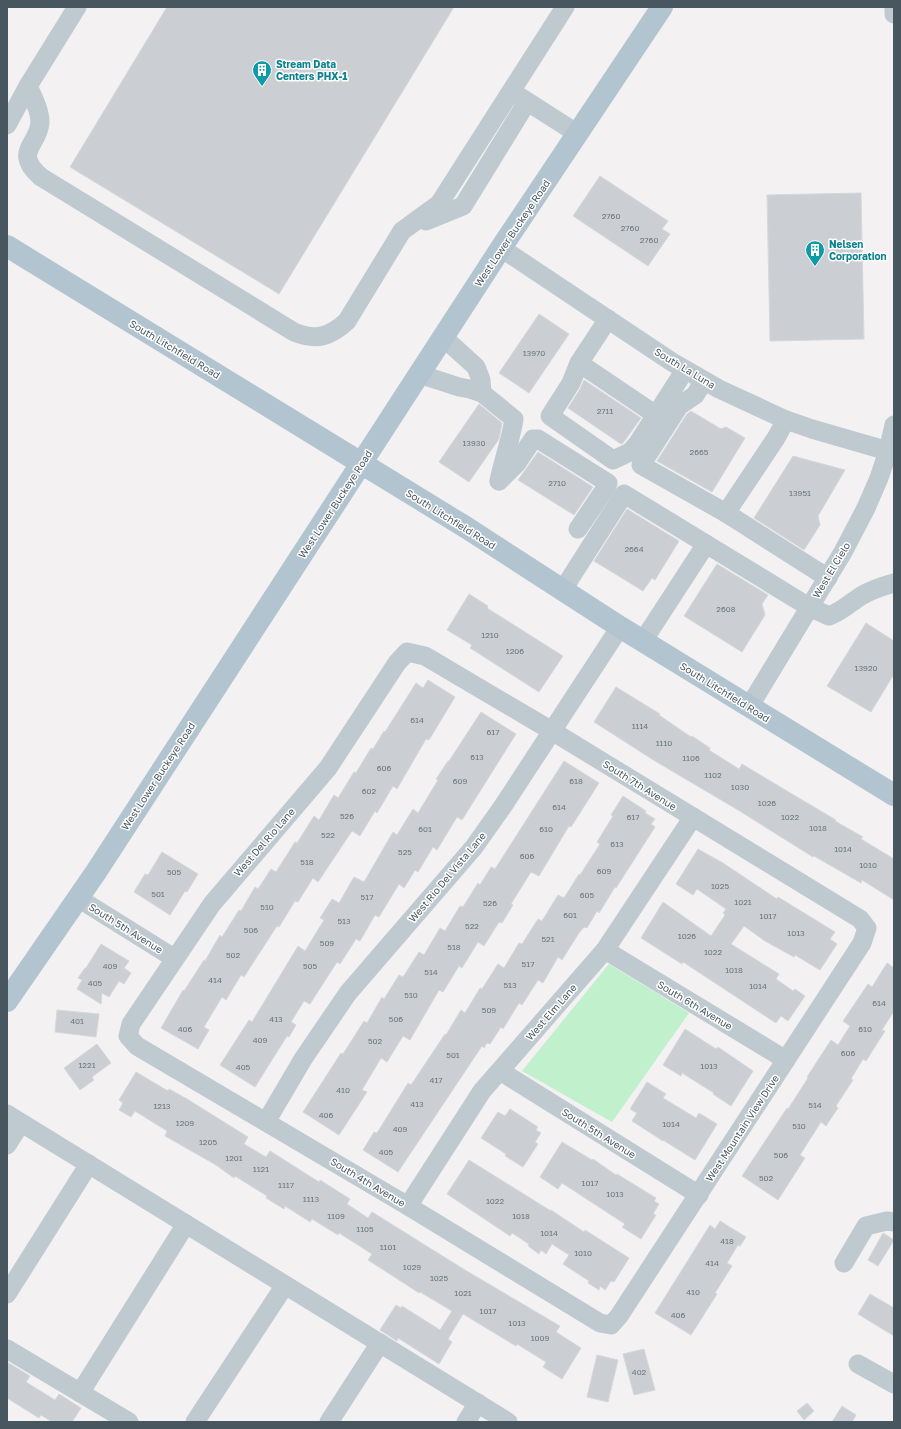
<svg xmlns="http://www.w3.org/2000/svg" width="901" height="1429" font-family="'Golos Text',sans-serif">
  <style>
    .green { fill: #c0f0cc }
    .building { fill: #cbcfd3; stroke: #d5d8dc }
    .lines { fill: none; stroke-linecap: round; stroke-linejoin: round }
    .minor { stroke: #bfcad0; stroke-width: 19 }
    .major { stroke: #b1c4cf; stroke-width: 22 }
    .labels { text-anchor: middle; stroke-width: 3; stroke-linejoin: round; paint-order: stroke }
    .number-label { font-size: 8px; fill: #69757c }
    .culture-label { font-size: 10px; font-weight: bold; fill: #0d838f; stroke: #fff; text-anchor: start }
    .street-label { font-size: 10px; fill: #48575f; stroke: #fff }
  </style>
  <rect width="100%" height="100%" fill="#f3f1f1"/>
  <path class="green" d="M609,964L689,1013L612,1122L522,1071Z"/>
  <g class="building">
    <path d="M167,7H454L279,294L70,167Z"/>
    <path d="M600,176L668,221L662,229L670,234L648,266L573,216Z"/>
    <path d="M861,193L864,339L770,341L767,195Z"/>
    <path d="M539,314L569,334L529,393L499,373Z"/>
    <path d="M584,380L641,418L623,443L621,444L568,408L580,389Z"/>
    <path d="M479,404L502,423L499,439L469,482L439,462Z"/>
    <path d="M691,411L721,429L726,427L745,438L712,492L657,461L687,414Z"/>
    <path d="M538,452L593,487L574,515L518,480Z"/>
    <path d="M793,456L845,470L818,516L820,525L804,550L754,518Z"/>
    <path d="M627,509L679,541L655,580L652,578L643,591L594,561Z"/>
    <path d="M717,564L768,595L762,604L765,615L742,652L684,616Z"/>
    <path d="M469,594L488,606L487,608L563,656L539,692L470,648L472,645L447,630Z"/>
    <path d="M866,623L894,641V674L871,712L827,686Z"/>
    <path d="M428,680L455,697L429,740L426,739L397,789L393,786L377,813L375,811L360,836L352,831L318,882L313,878L298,902L295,901L279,927L277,926L244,977L241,975L226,1000L222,997L204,1027L209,1030L198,1049L161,1028L183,990L184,991L204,960L205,961L220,935L222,937L239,910L241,911L255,887L258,889L271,869L276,872L295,842L297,843L314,816L319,820L334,795L338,798L354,772L356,773L371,748L373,749L384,731L385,732L416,683L423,688Z"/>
    <path d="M616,687L660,714L659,715L691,737L692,736L710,748L709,750L739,769L742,764L792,794L836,820L835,821L863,837L861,839L894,859V900L862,880L861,883L814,856L813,857L738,810L655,761L594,722Z"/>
    <path d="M481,712L516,734L462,820L457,817L437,850L433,847L418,872L415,870L404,888L399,884L379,917L375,915L360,941L356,939L340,964L337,962L310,1004L304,1001L291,1022L296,1025L289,1037L287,1036L255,1087L220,1065L249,1020L252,1022L298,946L305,951L324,920L320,918L332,899L339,903L354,877L364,882L393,832L397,835L413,809L418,813L438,780L436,779L448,761H449Z"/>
    <path d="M564,761L599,783L571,827L569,826L539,876L531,872L511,904L513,905L502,923L499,922L484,946L478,942L462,968L459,966L443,992L439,990L410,1040L403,1036L387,1062L381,1058L362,1090L367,1092L339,1135L303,1112L341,1053L343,1054L364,1021L367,1023L382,997L384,999L399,975L403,977L419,952L424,955L440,928L445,931L460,906L463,907L478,883L480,885L491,867L495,869Z"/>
    <path d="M623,796L646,811L645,813L655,819L651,824L655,827L616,888L615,887L599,913L597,911L587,928L584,927L579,933L562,960L558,957L543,983L538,980L522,1005L519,1003L503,1029L501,1027L490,1044L487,1043L484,1048L482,1046L398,1172L363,1150L374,1132L377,1133L408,1083L411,1085L445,1034L446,1035L461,1010L465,1013L480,988L482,989L498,964L504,968L519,943L522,944L538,919L542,921L558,895L564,898L579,874L580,875L600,844L597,842L613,816L611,815Z"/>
    <path d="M698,849L723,863L777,899L778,897L835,932L830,939L837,944L820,970L795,955L794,957L765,941L744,926L731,944L779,974L776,979L793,991L795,989L805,996L788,1021L781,1016L776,1023L683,962L682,964L641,938L663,902L711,936L725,915L723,913L726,909L697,889L693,895L676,884Z"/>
    <path d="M162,852L198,874L187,892L185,891L170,915L134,892L145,874L148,875Z"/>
    <path d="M101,944L129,961L124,968L131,973L124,984L119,981L109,997L102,993L101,1004L77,989L82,980L78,978L85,968H86Z"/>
    <path d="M887,963L894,968V1011L882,1030L885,1031L866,1061L863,1059L851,1079L853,1080L836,1106L838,1108L826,1126L821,1122L800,1155L805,1158L778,1200L742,1176L787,1108L788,1109L808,1078L807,1077L831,1040L838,1045L850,1026L843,1021L868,984L872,987Z"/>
    <path d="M57,1010L99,1014L96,1037L55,1032Z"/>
    <path d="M685,1029L716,1049L718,1047L753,1071L731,1106L713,1094L714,1093L682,1073L681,1076L663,1065Z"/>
    <path d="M97,1044L111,1063L92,1077L94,1080L80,1090L64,1068Z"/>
    <path d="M136,1072L168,1091L169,1089L187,1099L248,1137L244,1144L266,1157L270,1151L319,1182L320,1180L350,1199L347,1204L368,1218L372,1212L465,1270L560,1326L556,1332L581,1348L562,1379L543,1367L546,1362L517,1344L516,1346L463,1314L448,1339L452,1342L439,1364L398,1338L397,1341L380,1330L396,1305L401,1308L402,1306L440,1330L452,1311L420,1292L419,1293L368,1260L372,1254L339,1233L338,1235L312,1219L310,1222L285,1206L284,1209L266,1198L267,1196L235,1176L234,1178L216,1165L165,1136L167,1131L135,1111L131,1117L119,1110L123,1103L119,1100Z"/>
    <path d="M647,1082L666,1094L663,1098L696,1118L699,1113L717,1124L695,1160L663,1140V1141L632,1121L637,1113L630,1109Z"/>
    <path d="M510,1109L538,1127L536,1130L541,1133L535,1142L538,1144L523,1167L505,1156L506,1154L481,1138L498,1112L505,1116Z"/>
    <path d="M562,1142L592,1160L593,1159L616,1175L617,1174L656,1198L654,1201L659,1204L653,1214L656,1215L641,1239L622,1227L625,1224L562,1183L558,1189L540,1177Z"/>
    <path d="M469,1160L551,1211V1210L584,1232L585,1230L629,1258L614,1282L611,1281L605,1290L600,1286L599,1290L588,1283L589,1281L563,1264L569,1255L552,1244L546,1254L541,1250L539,1254L528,1246L529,1244L512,1233L510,1236L447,1194Z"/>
    <path d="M720,1221L746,1237L740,1246L738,1245L727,1263L732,1266L715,1293L717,1294L691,1335L655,1313L710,1225L715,1229Z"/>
    <path d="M883,1233L894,1240L878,1266L868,1260Z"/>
    <path d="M870,1294L894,1308V1336L858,1314Z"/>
    <path d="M644,1349L655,1390L634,1395L623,1354Z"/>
    <path d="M597,1355L618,1360L608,1402L587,1397Z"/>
    <path d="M7,1362L30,1376L26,1382L55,1400L59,1394L81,1408L72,1422H52L41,1415L39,1418L7,1398Z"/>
    <path d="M807,1403L814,1411L804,1420L797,1411Z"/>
    <path d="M842,1406L856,1415L852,1422H832Z"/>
  </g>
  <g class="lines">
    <g class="minor">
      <path d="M77,7L28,86C33,97 40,110 40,122C39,145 12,152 41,177L294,332C316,341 330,337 347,321L402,231L439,204L565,7"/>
      <path d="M894,7V14"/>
      <path d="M517,95L578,134"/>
      <path d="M7,125L28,86"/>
      <path d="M426,221L463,206L527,102"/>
      <path d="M501,248L672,362L719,389L786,420L812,429L888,451"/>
      <path d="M608,319L579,363L656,415L685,370"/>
      <path d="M443,337L476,367L481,380L482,393"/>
      <path d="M579,363L571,383L550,416L613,460L630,452L638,443L656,415"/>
      <path d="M419,374L459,387L470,389L482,393L514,419C511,440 503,460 499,481"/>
      <path d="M704,381L695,395L679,406L641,465L726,513"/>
      <path d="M786,420L776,438L726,513L828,578"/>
      <path d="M499,481L517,463L533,439H538L608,483L607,486L578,529"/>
      <path d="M562,591L624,494L706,544"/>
      <path d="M643,641L706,544L809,607L829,616C841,612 850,603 861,596C871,590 883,586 894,583"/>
      <path d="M407,652L425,656L552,731L860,919L867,928L862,943L619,1316L611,1325L600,1323L408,1206L137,1046L128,1036L131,1024L212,904L328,768L397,663Z"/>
      <path d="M749,707L843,552L866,508L879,478L888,451L894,425"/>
      <path d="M78,898L174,958"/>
      <path d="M605,950L786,1060"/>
      <path d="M500,1071L699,1195"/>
      <path d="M7,1114L508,1422"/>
      <path d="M266,1122L303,1059L348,993L474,847L503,806L620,627"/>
      <path d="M7,1145L21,1123"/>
      <path d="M408,1206L482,1091L605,950L693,817"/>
      <path d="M844,1263L866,1226L887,1221L894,1222"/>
      <path d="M7,1294L89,1164"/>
      <path d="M7,1349L129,1422"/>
      <path d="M858,1364L894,1384"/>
      <path d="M80,1393L186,1224"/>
      <path d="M195,1422L285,1285"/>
      <path d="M329,1422L380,1343"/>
      <path d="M466,1422L478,1403"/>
    </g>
    <g class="major">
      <path d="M7,246L361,463L467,528L620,627L894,795"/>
      <path d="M7,1001L96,872L501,248L662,7"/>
    </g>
  </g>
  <defs>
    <symbol id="building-pin" viewBox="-11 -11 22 30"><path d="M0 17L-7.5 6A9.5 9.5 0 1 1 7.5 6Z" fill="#0f9aa8" stroke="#fff"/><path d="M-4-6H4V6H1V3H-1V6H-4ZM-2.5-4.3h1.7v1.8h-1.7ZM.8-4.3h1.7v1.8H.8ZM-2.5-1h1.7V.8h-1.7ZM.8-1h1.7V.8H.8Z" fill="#fff"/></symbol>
  </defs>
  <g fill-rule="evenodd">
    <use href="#building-pin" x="251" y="59" width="22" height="30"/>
    <use href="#building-pin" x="804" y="239" width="22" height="30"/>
  </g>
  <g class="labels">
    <g class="number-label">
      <text x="611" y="219">2760</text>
      <text x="630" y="231">2760</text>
      <text x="649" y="243">2760</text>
      <text x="534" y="356">13970</text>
      <text x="605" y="414">2711</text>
      <text x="474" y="446">13930</text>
      <text x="699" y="455">2665</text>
      <text x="557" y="486">2710</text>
      <text x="800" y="496">13951</text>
      <text x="634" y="552">2664</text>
      <text x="726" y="612">2608</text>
      <text x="490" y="638">1210</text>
      <text x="515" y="654">1206</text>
      <text x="866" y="671">13920</text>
      <text x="417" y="723">614</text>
      <text x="640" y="729">1114</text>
      <text x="493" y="735">617</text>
      <text x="664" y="746">1110</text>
      <text x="477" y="760">613</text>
      <text x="691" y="761">1106</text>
      <text x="384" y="771">606</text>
      <text x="713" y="778">1102</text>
      <text x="460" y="784">609</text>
      <text x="576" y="784">618</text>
      <text x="740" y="790">1030</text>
      <text x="369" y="794">602</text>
      <text x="767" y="806">1026</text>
      <text x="559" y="810">614</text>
      <text x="347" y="819">526</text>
      <text x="633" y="820">617</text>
      <text x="790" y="820">1022</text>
      <text x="818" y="831">1018</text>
      <text x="425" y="832">601</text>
      <text x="546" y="832">610</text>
      <text x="328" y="838">522</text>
      <text x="617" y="847">613</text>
      <text x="843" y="852">1014</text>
      <text x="405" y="855">525</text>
      <text x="527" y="859">606</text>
      <text x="307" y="865">518</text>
      <text x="868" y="868">1010</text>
      <text x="604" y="874">609</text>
      <text x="174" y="875">505</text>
      <text x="720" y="889">1025</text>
      <text x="158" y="897">501</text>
      <text x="587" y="898">605</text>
      <text x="367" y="900">517</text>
      <text x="743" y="905">1021</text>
      <text x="490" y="906">526</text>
      <text x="267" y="910">510</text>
      <text x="570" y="918">601</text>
      <text x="768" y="919">1017</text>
      <text x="344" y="924">513</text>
      <text x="472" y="929">522</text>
      <text x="251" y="933">506</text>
      <text x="796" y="936">1013</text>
      <text x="687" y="939">1026</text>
      <text x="548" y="942">521</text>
      <text x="327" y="946">509</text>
      <text x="454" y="950">518</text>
      <text x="713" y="955">1022</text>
      <text x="233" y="958">502</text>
      <text x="528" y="967">517</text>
      <text x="110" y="969">409</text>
      <text x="310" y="969">505</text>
      <text x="734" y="973">1018</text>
      <text x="431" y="975">514</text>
      <text x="215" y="983">414</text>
      <text x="95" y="986">405</text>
      <text x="510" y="988">513</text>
      <text x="758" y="989">1014</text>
      <text x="411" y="998">510</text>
      <text x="879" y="1006">614</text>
      <text x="489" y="1013">509</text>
      <text x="276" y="1022">413</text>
      <text x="396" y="1022">506</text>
      <text x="77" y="1024">401</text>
      <text x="185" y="1032">406</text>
      <text x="865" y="1032">610</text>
      <text x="260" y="1043">409</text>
      <text x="375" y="1044">502</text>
      <text x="848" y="1056">606</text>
      <text x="453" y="1058">501</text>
      <text x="87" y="1068">1221</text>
      <text x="709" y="1069">1013</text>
      <text x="243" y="1070">405</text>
      <text x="436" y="1083">417</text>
      <text x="343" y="1093">410</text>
      <text x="417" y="1107">413</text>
      <text x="815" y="1108">514</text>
      <text x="162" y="1109">1213</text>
      <text x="326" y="1118">406</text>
      <text x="185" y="1126">1209</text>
      <text x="671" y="1127">1014</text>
      <text x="799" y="1129">510</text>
      <text x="400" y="1132">409</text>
      <text x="208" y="1145">1205</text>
      <text x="386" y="1155">405</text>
      <text x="781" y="1158">506</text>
      <text x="234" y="1161">1201</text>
      <text x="261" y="1172">1121</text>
      <text x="766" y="1181">502</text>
      <text x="590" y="1186">1017</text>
      <text x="286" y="1188">1117</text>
      <text x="615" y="1197">1013</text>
      <text x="311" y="1202">1113</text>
      <text x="495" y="1204">1022</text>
      <text x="336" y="1219">1109</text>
      <text x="521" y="1219">1018</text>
      <text x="365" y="1232">1105</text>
      <text x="549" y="1236">1014</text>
      <text x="727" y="1244">418</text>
      <text x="388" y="1250">1101</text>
      <text x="583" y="1256">1010</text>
      <text x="712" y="1266">414</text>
      <text x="412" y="1270">1029</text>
      <text x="439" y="1281">1025</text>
      <text x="693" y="1295">410</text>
      <text x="463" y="1296">1021</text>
      <text x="488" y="1314">1017</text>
      <text x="678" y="1318">406</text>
      <text x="517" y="1326">1013</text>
      <text x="540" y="1341">1009</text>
      <text x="639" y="1375">402</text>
    </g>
    <g class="culture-label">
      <text x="276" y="68">Stream Data<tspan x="276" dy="12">Centers PHX-1</tspan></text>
      <text x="829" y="248">Nelsen<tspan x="829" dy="12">Corporation</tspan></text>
    </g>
    <g class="street-label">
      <text transform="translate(512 233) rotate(-56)" y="4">West Lower Buckeye Road</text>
      <text transform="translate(175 349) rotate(31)" y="4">South Litchfield Road</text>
      <text transform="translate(685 368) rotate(31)" y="4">South La Luna</text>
      <text transform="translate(335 504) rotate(-57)" y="4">West Lower Buckeye Road</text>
      <text transform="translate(451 519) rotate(32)" y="4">South Litchfield Road</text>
      <text transform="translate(831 570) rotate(-59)" y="4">West El Cielo</text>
      <text transform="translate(725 692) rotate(32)" y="4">South Litchfield Road</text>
      <text transform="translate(158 776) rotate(-57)" y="4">West Lower Buckeye Road</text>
      <text transform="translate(640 785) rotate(32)" y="4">South 7th Avenue</text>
      <text transform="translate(264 842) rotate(-49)" y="4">West Del Rio Lane</text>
      <text transform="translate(447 877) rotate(-50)" y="4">West Rio Del Vista Lane</text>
      <text transform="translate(126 928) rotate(32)" y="4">South 5th Avenue</text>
      <text transform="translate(695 1005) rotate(31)" y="4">South 6th Avenue</text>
      <text transform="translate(551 1012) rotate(-49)" y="4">West Elm Lane</text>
      <text transform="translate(742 1128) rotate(-57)" y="4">West Mountain View Drive</text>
      <text transform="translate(599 1133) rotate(32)" y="4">South 5th Avenue</text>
      <text transform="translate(368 1182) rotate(31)" y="4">South 4th Avenue</text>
    </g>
  </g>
  <rect width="901" height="1429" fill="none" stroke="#48575f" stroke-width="16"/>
</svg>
